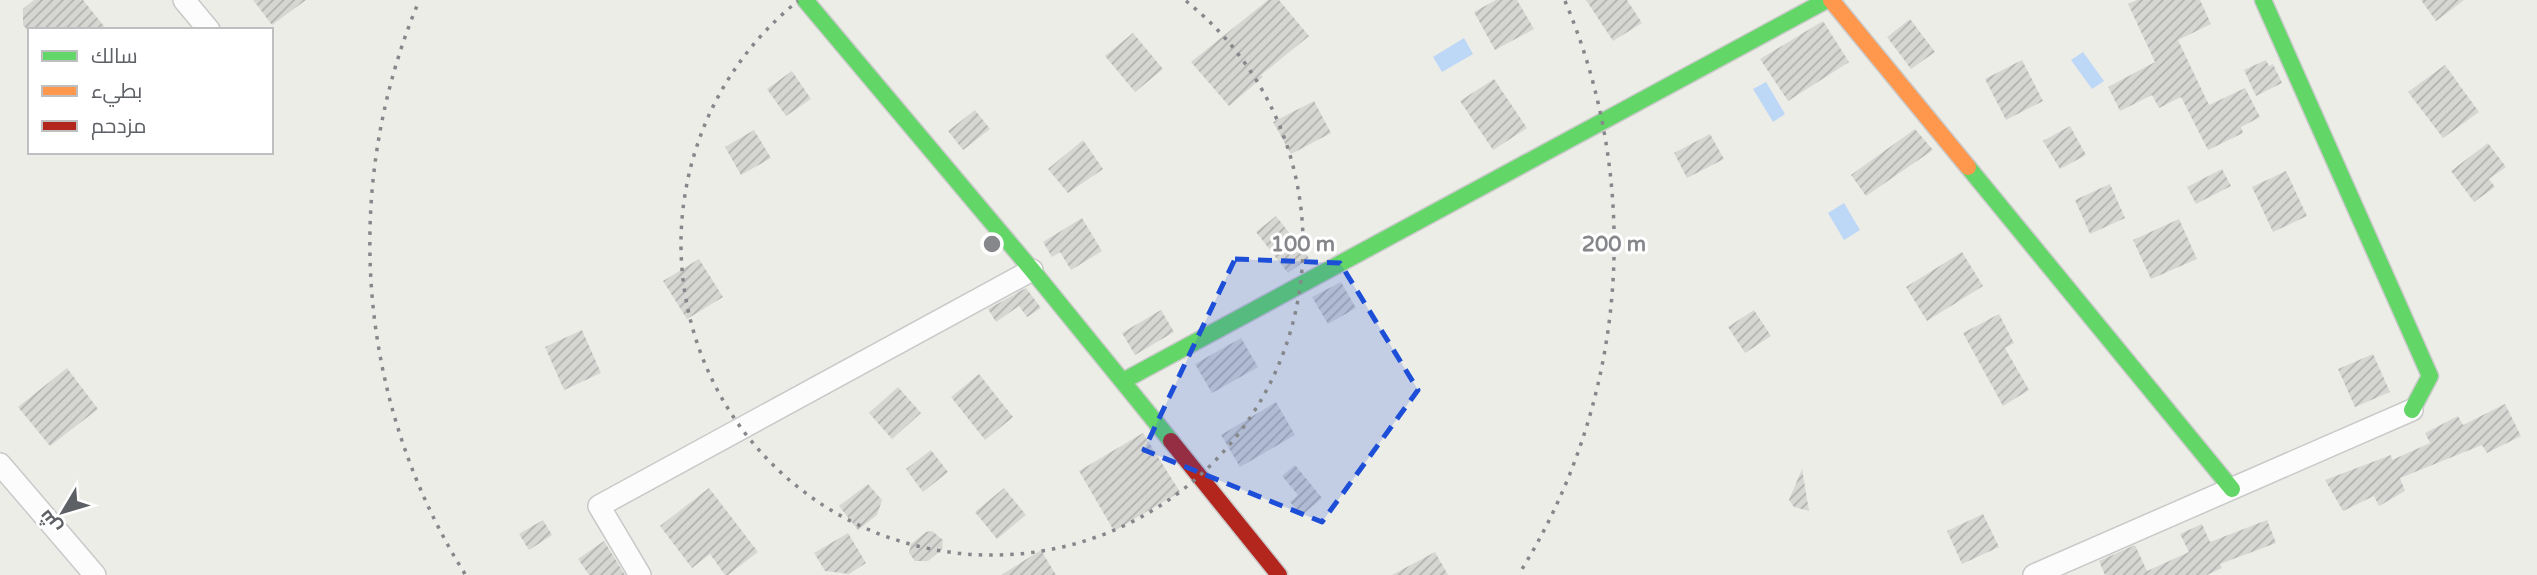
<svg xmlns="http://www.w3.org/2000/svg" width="2537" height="575" font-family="'Varela Round',Cairo,sans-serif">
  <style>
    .water { fill: #bdd7f7 }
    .building { fill: url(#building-hatch) }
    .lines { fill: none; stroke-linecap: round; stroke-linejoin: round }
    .street-casing { stroke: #c9c9c9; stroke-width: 24 }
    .fast-casing { stroke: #cacaca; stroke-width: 19 }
    .slow-casing { stroke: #cacaca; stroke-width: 19 }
    .jam-casing { stroke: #cacaca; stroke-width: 19 }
    .street { stroke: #fcfcfc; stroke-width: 21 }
    .fast { stroke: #63d668; stroke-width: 16 }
    .slow { stroke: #ff974d; stroke-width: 16 }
    .jam { stroke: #b3261e; stroke-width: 16 }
    .marked { fill: #1d4ed8; fill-opacity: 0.2; stroke: #1d4ed8; stroke-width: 5; stroke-dasharray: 14 9; stroke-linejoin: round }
    .ring { fill: none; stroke: #85878a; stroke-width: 3.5; stroke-dasharray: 3.5 7 }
    .centre { fill: #85878a; stroke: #fff; stroke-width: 3.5 }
    .ring-label { font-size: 21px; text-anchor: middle; font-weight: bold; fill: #85878a; stroke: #fff; stroke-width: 6; stroke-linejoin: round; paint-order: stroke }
  </style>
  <defs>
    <pattern id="building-hatch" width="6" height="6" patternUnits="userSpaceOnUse" patternTransform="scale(1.75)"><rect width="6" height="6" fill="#d6d6d3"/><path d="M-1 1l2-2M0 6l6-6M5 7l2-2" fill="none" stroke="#b1b1af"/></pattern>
  </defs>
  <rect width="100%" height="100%" fill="#edede8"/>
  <g class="water">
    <path d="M1464,38L1473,54L1442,72L1433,57Z"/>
    <path d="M2083,52L2104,81L2092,89L2071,60Z"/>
    <path d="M1766,82L1785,114L1773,122L1753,89Z"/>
    <path d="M1844,203L1860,230L1844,240L1828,213Z"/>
  </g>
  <g class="building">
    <path d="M34,0H83L107,30H27L23,25V9Z"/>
    <path d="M253,0H306L272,25Z"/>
    <path d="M1268,0H1279L1309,36L1261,75L1263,77L1229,106L1191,62Z"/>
    <path d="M1496,0H1517L1534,29L1495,50L1474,12Z"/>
    <path d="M1586,0H1627L1642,23L1613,41Z"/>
    <path d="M2137,0H2200L2211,24L2178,40L2209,105L2245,88L2260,117L2241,127L2243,133L2208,150L2181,97L2159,108L2152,95L2120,111L2108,87L2155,62L2128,4Z"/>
    <path d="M2421,0H2464L2436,21Z"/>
    <path d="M1910,19L1935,52L1911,69L1887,37Z"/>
    <path d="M1823,21L1849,62L1788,101L1760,59Z"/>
    <path d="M1133,33L1163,69L1135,92L1105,56Z"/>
    <path d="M2022,60L2043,101L2006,120L1985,79Z"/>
    <path d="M2266,60L2269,66L2273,64L2282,83L2256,96L2244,70Z"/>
    <path d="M2445,65L2479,112L2443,138L2408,92Z"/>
    <path d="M792,71L811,99L786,116L767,89Z"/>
    <path d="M1494,79L1527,128L1493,150L1460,101Z"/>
    <path d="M1314,101L1331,133L1291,154L1273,122Z"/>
    <path d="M975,110L990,129L963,150L948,131Z"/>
    <path d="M2070,126L2086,155L2060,169L2043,141Z"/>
    <path d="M1915,129L1933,150L1866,196L1851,175Z"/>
    <path d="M754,130L771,158L741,175L725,147Z"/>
    <path d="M1710,134L1724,159L1687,178L1674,153Z"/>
    <path d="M1083,140L1103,169L1068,193L1048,169Z"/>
    <path d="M2488,143L2506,167L2489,179L2495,187L2474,202L2451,171Z"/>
    <path d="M2222,169L2231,186L2196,204L2187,187Z"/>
    <path d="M2286,171L2307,216L2273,232L2252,187Z"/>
    <path d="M2110,184L2125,218L2090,234L2075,200Z"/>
    <path d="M1276,216L1309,258L1288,273L1256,232Z"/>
    <path d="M1082,218L1102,251L1071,270L1060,252L1052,257L1043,242Z"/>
    <path d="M2179,219L2197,259L2151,279L2133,240Z"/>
    <path d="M1962,252L1983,286L1927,321L1906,287Z"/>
    <path d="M699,259L723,297L687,319L663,281Z"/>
    <path d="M1341,282L1356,308L1328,324L1312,297Z"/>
    <path d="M1026,288L1041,308L1027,317L1019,306L996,322L988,309Z"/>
    <path d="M1161,310L1174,332L1135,355L1122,333Z"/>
    <path d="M1754,310L1771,336L1745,353L1728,327Z"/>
    <path d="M1999,314L2014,343L2005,348L2029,390L2003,406L1963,333Z"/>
    <path d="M582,330L601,373L564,390L545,347Z"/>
    <path d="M1241,338L1258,367L1212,393L1195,364Z"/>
    <path d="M2373,354L2390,392L2355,407L2338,369Z"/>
    <path d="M67,368L98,409L50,446L18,407Z"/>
    <path d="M979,374L1013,417L985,440L951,397Z"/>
    <path d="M898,387L921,413L892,439L869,413Z"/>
    <path d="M1276,402L1295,435L1240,467L1221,435Z"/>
    <path d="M2505,404L2521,436L2487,453L2482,445L2400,478L2405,491L2379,506L2374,496L2343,511L2325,480L2391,455L2392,460L2430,443L2425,433L2458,416L2463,425Z"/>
    <path d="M1143,433L1180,492L1114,531L1079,471Z"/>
    <path d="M931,450L948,472L923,492L906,469Z"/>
    <path d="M1295,465L1322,498L1302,515L1290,502L1298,495L1282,476Z"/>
    <path d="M1802,469L1809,511L1794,507L1789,500Z"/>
    <path d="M868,484L882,500L877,515L858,530L839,506Z"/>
    <path d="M709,488L758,552L728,575H725L710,554L692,568L660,526Z"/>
    <path d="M1004,488L1026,515L997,539L975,512Z"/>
    <path d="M1983,514L1999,547L1962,564L1947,531Z"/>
    <path d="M543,520L552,535L529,550L519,534Z"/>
    <path d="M2267,520L2276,543L2220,564L2222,568L2207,575H2105L2099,561L2135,545L2147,571L2189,552L2180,534L2202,524L2210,542Z"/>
    <path d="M932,531L943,540L942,549L928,561H915L909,553L911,544L926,532Z"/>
    <path d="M848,533L866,563L849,574L825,571L814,553Z"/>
    <path d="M604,541L625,575H589L578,559Z"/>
    <path d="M1041,550L1056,575H1001Z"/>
    <path d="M1435,552L1448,575H1392Z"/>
  </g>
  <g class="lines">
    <defs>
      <g id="street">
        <path d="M184,0L209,30"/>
        <path d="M0,464L95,575"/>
        <path d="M640,575L599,506L1032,270"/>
        <path d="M2034,575L2412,410"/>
      </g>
      <g id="fast">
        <path d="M805,0L1032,270L1171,441"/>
        <path d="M2263,0L2430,376L2412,410"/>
        <path d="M1968,167L2232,489"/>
        <path d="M1123,381L1827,0"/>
      </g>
      <path id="slow" d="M1831,0L1968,167"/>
      <path id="jam" d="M1171,441L1279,575"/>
    </defs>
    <use href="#street" class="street-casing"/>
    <use href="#fast" class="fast-casing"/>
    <use href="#slow" class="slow-casing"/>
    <use href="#jam" class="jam-casing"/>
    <use href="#street" class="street"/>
    <use href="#fast" class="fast"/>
    <use href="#slow" class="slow"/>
    <use href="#jam" class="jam"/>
  </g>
  <path class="marked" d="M1235,259L1340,263L1418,390L1322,522L1144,450Z"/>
  <g class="ring">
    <path d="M1186 1A311 311 0 1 1 798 1"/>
    <path d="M465 574A622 622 0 0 1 419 1M1565 1A622 622 0 0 1 1519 574"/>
  </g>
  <circle cx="992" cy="244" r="10" class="centre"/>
  <g class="ring-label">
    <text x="1303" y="251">100 m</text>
    <text x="1614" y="251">200 m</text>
  </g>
  <rect x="28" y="28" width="245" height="126" fill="#ffffff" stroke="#bebfc1" stroke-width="2"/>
  <rect x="42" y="51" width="35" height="10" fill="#63d668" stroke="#bebfc1" stroke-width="2"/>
  <text x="91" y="63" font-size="21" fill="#5d6065">سالك</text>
  <rect x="42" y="86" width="35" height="10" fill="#ff974d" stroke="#bebfc1" stroke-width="2"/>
  <text x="91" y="98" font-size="21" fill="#5d6065">بطيء</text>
  <rect x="42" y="121" width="35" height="10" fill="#b3261e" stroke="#bebfc1" stroke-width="2"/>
  <text x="91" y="133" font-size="21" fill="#5d6065">مزدحم</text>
  <g transform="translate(63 512) rotate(232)" stroke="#ffffff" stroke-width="5" paint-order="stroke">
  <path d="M0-5L12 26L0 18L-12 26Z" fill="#5d6065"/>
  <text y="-10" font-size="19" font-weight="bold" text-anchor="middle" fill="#5d6065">ش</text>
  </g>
</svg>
